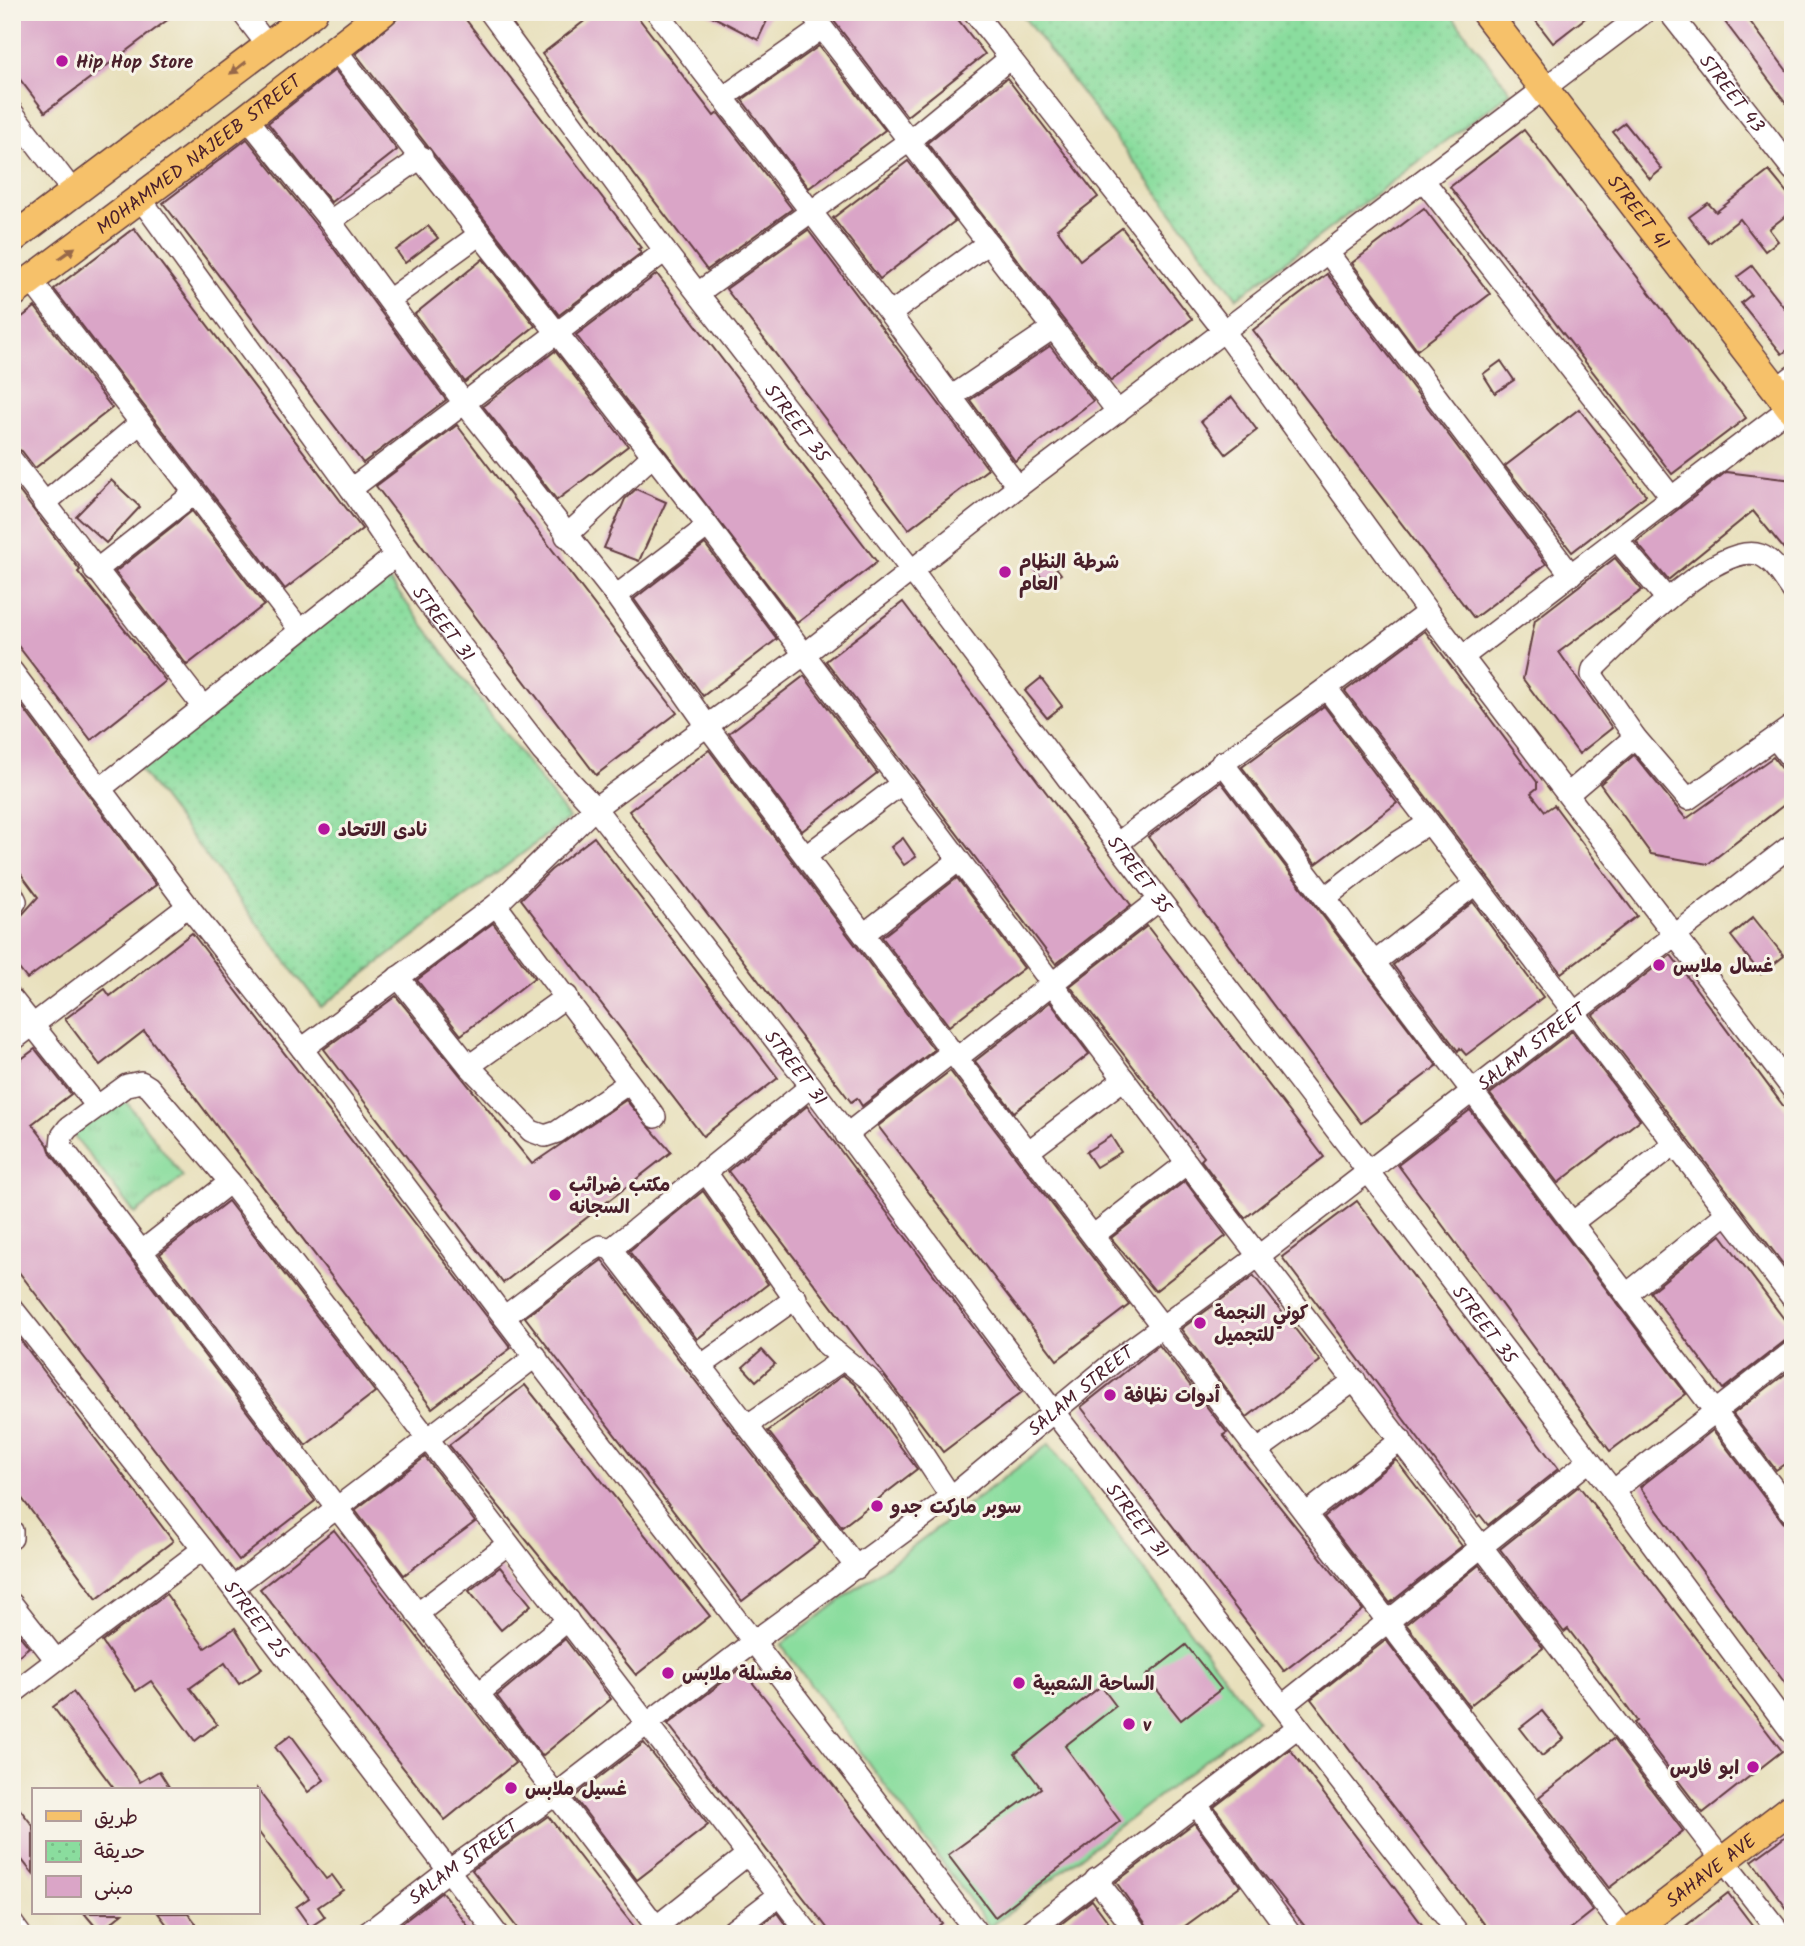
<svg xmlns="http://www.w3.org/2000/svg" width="1805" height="1946" font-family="Kalam,'Playpen Sans Arabic',sans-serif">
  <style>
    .grass { fill: url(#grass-tufts); stroke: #6a7e64; stroke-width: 2 }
    .park { fill: url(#park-dots); stroke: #6a7e64; stroke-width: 2 }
    .pitch { fill: #8add9e; stroke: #6a7e64; stroke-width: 2 }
    .building { fill: #daa5c7 }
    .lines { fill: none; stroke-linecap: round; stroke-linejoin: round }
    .minor-casing { stroke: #623c41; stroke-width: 24 }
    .major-casing { stroke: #623c41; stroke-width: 31 }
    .minor { stroke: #fff; stroke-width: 21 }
    .major { stroke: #f6c16b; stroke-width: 28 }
    .oneway { fill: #976848 }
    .poi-dot { fill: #b5179e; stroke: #f7f3e8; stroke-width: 2.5 }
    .labels { text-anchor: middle; stroke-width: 6; stroke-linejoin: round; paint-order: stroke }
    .poi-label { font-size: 19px; font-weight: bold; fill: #4a1f2b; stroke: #f7f3e8; text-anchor: start }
    .street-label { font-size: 19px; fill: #4a1f2b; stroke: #f7f3e8 }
  </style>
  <defs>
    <pattern id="grass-tufts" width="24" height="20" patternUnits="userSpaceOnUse" patternTransform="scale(1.75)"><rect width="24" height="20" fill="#8add9e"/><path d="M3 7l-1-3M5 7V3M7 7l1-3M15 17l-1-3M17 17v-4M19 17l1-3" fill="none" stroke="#79bd88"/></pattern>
    <pattern id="park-dots" width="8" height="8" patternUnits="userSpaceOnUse" patternTransform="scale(1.75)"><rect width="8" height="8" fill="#8add9e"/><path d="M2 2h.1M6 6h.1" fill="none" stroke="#79bd88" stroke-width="1.8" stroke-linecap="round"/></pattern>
  </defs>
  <rect width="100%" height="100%" fill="#f7f3e8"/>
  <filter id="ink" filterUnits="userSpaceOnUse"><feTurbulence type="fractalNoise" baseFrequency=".0143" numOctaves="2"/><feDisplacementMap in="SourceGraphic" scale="14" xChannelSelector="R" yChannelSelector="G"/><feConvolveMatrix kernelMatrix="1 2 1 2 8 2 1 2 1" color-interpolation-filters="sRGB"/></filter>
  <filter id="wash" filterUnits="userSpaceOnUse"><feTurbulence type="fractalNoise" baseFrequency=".00686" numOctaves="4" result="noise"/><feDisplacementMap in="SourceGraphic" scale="28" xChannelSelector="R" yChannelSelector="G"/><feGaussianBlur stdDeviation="1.57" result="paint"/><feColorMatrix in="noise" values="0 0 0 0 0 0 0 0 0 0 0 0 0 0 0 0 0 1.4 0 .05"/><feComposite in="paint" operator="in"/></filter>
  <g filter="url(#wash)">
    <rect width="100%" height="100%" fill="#e8e0bc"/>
    <path class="grass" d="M122,1096L183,1177L135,1214L73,1134Z"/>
    <g class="park">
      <path d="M1020,12H1449L1511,92L1237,298Z"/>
      <path d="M386,576L569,818L321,1007L135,763Z"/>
    </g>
    <path class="pitch" d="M1049,1444L1257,1720L990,1927L781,1645Z"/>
    <g id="blocks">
      <g class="building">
        <path d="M12,12H178L45,112L12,69Z"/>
        <path d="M405,12H460L641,248L638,249L641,253L559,315L356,54Z"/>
        <path d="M596,12H634L714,116L718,113L792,209L707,270L542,54Z"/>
        <path d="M704,12H771L758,40Z"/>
        <path d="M827,12H952L985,54L907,116Z"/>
        <path d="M1529,12H1593L1553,43Z"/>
        <path d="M1738,12H1743L1793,79V112L1725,22Z"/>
        <path d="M819,46L885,130L809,188L742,100Z"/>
        <path d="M335,70L397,150L331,202L268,123Z"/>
        <path d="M1007,78L1098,197L1057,229L1080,260L1122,228L1192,319L1111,381L927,143Z"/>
        <path d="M1625,123L1662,169L1650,179L1613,132Z"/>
        <path d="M1524,130L1746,418L1672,474L1450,187Z"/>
        <path d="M247,139L323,234L446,400L363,463L163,203Z"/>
        <path d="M908,161L955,221L880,279L833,218Z"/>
        <path d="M1769,171L1793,200V210L1769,229L1778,241L1765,251L1740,219L1709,243L1689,217L1708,203L1716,212Z"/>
        <path d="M1424,208L1490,294L1417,350L1352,263Z"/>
        <path d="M428,226L438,238L405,263L396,250Z"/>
        <path d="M134,228L362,529L285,589L54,289Z"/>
        <path d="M808,230L988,469L909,529L726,289Z"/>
        <path d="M483,259L535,326L465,382L415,314Z"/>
        <path d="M1752,266L1793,319V346L1782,354L1741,303L1751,295L1737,277Z"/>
        <path d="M657,274L877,562L797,623L576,335Z"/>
        <path d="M1327,274L1546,564L1474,618L1253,330Z"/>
        <path d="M35,307L112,408L35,468L22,451L12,447V325Z"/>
        <path d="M1050,346L1093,401L1015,461L970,400Z"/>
        <path d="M555,351L628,446L557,500L483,406Z"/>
        <path d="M1501,361L1514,380L1495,393L1483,374Z"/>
        <path d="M1232,397L1257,430L1226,454L1201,421Z"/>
        <path d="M1579,409L1646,495L1572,552L1505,466Z"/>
        <path d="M457,425L677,713L596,775L376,486Z"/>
        <path d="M1726,472L1793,480V560L1753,511L1668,580L1636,542Z"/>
        <path d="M111,480L140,507L106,543L76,516Z"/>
        <path d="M12,482L80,570L78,572L166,681L91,740L12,638Z"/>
        <path d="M636,489L666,502L639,561L604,548L625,499Z"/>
        <path d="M192,511L264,605L187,665L115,572Z"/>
        <path d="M705,544L777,639L703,696L634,599Z"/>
        <path d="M1047,555L1061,574L1046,584L1033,566Z"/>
        <path d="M1615,558L1642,590L1559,652L1612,728L1579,754L1523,679L1535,620Z"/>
        <path d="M903,602L1131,905L1056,964L826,661Z"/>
        <path d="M1425,631L1537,782V788L1531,793L1545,811L1554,805L1637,916L1561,973L1345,691Z"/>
        <path d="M804,676L877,773L802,831L729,733Z"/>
        <path d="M1041,678L1062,706L1047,718L1025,691Z"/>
        <path d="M12,693L156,885L27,979L12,960V920L22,915L38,897L12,862Z"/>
        <path d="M1324,706L1397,803L1316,864L1242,767Z"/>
        <path d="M709,750L934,1050L862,1106L857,1098L851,1102L629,811Z"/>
        <path d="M1634,755L1686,819L1773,757L1783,770L1793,774V798L1708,864L1651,854L1600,784Z"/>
        <path d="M1221,782L1437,1066L1361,1123L1148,837Z"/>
        <path d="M594,837L778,1078L703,1136L521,899L551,870Z"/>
        <path d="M903,838L916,857L904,865L891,847Z"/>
        <path d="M957,878L1024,968L949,1026L882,937Z"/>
        <path d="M1473,902L1543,997L1466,1055L1460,1048L1458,1051L1393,965Z"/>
        <path d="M1753,917L1784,956L1761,974L1731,936Z"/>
        <path d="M493,923L534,978L461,1035L417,980Z"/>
        <path d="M1147,926L1324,1157L1245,1218L1201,1160L1204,1157L1070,986Z"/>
        <path d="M192,933L511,1348L432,1408L144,1031L100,1065L65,1019L105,989L110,996Z"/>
        <path d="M1671,955L1793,1119V1277L1593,1015Z"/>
        <path d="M396,996L532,1164L626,1100L671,1152L503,1283L324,1049Z"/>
        <path d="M1050,1002L1089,1054L1014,1112L975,1061Z"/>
        <path d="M1572,1031L1640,1120L1558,1183L1490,1094Z"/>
        <path d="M35,1049L71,1094L32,1124L48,1145L51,1154L315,1501L239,1560L12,1263V1066Z"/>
        <path d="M950,1071L1129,1305L1057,1360L878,1126Z"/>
        <path d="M807,1106L1022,1392L943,1452L728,1171Z"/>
        <path d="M1470,1110L1686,1394L1610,1451L1398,1165Z"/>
        <path d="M1111,1136L1121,1152L1096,1167L1086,1152Z"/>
        <path d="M1185,1181L1226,1236L1155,1291L1111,1238Z"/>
        <path d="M703,1191L768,1284L697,1339L629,1251Z"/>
        <path d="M228,1201L375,1392L306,1445L160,1254Z"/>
        <path d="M1357,1201L1558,1469L1488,1525L1480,1515L1477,1517L1282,1257Z"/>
        <path d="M1721,1235L1793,1331V1338L1785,1341L1723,1389L1650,1292Z"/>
        <path d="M602,1260L820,1542L742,1601L525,1317Z"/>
        <path d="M1254,1276L1320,1361L1247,1417L1181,1329Z"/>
        <path d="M12,1329L173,1541L97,1599L12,1485Z"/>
        <path d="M1159,1345L1227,1433L1223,1435L1243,1461L1363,1610L1284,1671L1081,1407Z"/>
        <path d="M762,1350L775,1364L756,1381L743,1367Z"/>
        <path d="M1793,1368V1458L1776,1470L1733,1414Z"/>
        <path d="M843,1375L854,1384L917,1469L842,1527L768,1431Z"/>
        <path d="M525,1385L710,1616L636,1675L449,1445Z"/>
        <path d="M1713,1430L1783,1522L1793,1529V1694L1640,1487Z"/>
        <path d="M425,1457L475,1522L404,1575L355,1510Z"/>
        <path d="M1396,1460L1462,1546L1390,1603L1324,1517Z"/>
        <path d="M1579,1486L1782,1751L1703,1813L1634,1723L1637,1721L1613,1688L1568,1629L1564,1632L1500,1549Z"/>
        <path d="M334,1530L515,1763L445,1820L260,1589Z"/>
        <path d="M1479,1565L1543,1648L1469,1706L1406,1624Z"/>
        <path d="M500,1567L531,1605L501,1630L469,1591Z"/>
        <path d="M166,1594L205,1648L235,1628L262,1669L239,1684L225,1663L190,1688L217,1724L195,1741L151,1681L136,1691L102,1642Z"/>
        <path d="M12,1626L29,1647L12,1661Z"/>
        <path d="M565,1639L611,1699L542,1756L497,1696Z"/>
        <path d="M1386,1640L1593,1911L1564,1934H1492L1311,1699Z"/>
        <path d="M1186,1645L1221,1689L1181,1720L1146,1676Z"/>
        <path d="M741,1668L942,1923L929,1934H832L668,1724Z"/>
        <path d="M1101,1686L1116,1706L1065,1746L1120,1821L995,1917L948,1855L1041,1788L1015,1754Z"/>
        <path d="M73,1692L140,1782L159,1771L171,1790H115L53,1707Z"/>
        <path d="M1542,1711L1564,1738L1542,1756L1520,1728Z"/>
        <path d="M291,1735L324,1780L308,1792L275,1747Z"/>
        <path d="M1613,1739L1683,1831L1609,1888L1539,1797Z"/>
        <path d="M644,1743L708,1825L637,1880L574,1797Z"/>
        <path d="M1290,1749L1400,1895L1429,1934H1311L1261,1871L1214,1807Z"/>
        <path d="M257,1789L326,1879L332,1875L343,1890L318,1907L325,1917L310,1927L296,1907L309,1898L257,1830Z"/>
        <path d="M12,1799L33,1826V1874L12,1847Z"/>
        <path d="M548,1816L612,1899L640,1934H522L472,1870Z"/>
        <path d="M1194,1823L1240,1886L1174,1934H1153L1116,1882Z"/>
        <path d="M1793,1831V1917L1752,1861Z"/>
        <path d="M442,1892L474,1934H388Z"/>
        <path d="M1728,1893L1759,1934H1675L1692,1921Z"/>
        <path d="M1092,1900L1117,1934H1048Z"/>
        <path d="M84,1913H123L100,1932Z"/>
        <path d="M158,1913H188L204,1934H174Z"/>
        <path d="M777,1913L792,1934H750Z"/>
      </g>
    </g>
  </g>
  <g filter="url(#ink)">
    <use href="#blocks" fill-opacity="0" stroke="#623c41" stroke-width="2"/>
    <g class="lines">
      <defs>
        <g id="minor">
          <path d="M242,12L268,46"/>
          <path id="s1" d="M490,12L665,251L912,571L1117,844L1613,1491L1793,1734"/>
          <path d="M657,12L890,314L1018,487"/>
          <path d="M810,12L1118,412"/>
          <path d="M974,12L1224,331L1428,612L1793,1090"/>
          <path id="s2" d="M1669,12L1793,170"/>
          <path d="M335,49L708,526L1187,1163L1722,1860"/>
          <path d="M724,97L822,28"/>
          <path d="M12,112L74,193"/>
          <path d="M247,118L330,221L465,404L616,596L708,727L952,1052L1627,1934"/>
          <path d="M1424,181L1672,498"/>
          <path id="s3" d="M140,198L351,489L425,599L542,751L595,808L811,1086L1053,1411L1459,1934"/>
          <path d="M330,221L422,157"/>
          <path d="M1328,253L1571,575"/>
          <path d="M30,279L300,630"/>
          <path d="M698,293L909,141L1010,58"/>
          <path d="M389,300L480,234"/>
          <path d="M890,314L988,243"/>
          <path d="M1776,389L1793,376"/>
          <path d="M951,397L1053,328"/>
          <path d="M12,460L203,707"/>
          <path d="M351,489L665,251"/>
          <path d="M44,504L139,424"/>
          <path d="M566,536L652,456"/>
          <path d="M1617,540L1667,599"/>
          <path d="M95,571L193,494"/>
          <path d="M1793,591C1784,579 1774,560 1760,555C1717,540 1621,642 1593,669L1592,675L1635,737L1688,799L1793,725"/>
          <path d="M616,596L708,526"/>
          <path d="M1464,656L1790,407"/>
          <path d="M12,671L188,906L302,1049L504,1317L978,1934"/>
          <path d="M1327,689L1793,1299"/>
          <path d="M1775,738L1793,761"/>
          <path d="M1222,762L1793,1514"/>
          <path d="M100,789L396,555"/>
          <path d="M1568,794L1635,737"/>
          <path d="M1117,844C1219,764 1325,691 1428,612"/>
          <path d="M806,856L901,784"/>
          <path d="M12,893L16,901L12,907"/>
          <path d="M1326,897L1389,848L1429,823"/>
          <path d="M496,905L655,1117"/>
          <path d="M864,934L959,860"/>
          <path d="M1375,962L1475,884"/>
          <path d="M398,977L469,1066L531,1131L545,1136L557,1132L627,1084"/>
          <path d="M12,999L97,1106"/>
          <path d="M12,1041L188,906"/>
          <path d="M302,1049L496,905L595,808L805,654L1018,487L1645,12"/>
          <path d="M957,1058L1159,900"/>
          <path d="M469,1066L567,996"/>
          <path d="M846,1135L952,1052"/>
          <path d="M1029,1151L1124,1079"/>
          <path d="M705,1171L826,1344L869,1379L891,1406L951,1497"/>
          <path d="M1573,1222L1675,1144"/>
          <path d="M1094,1235L1187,1163"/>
          <path d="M611,1249L811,1086"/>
          <path d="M141,1252L230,1182"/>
          <path d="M1627,1294L1727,1213"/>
          <path id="s4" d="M12,1308L203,1549L497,1934"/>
          <path d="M504,1317L590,1252L600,1246L611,1249L857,1568"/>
          <path d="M702,1365L796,1298"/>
          <path d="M748,1425L842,1360"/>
          <path d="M1258,1450L1355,1380"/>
          <path d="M1613,1491L1793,1351"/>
          <path d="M1306,1514L1401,1440"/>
          <path d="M12,1531V1538"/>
          <path d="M233,1587L536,1356"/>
          <path d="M12,1604L56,1660"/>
          <path d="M417,1614L508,1544"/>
          <path d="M12,1694L203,1549"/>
          <path d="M478,1694L568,1620"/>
          <path d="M1282,1706L1589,1461"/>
          <path d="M1196,1804L1291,1934"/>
          <path d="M1733,1873L1781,1934"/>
          <path d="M1096,1879L1138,1934"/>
          <path d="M12,1923L20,1934"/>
          <path d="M656,1927L748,1854"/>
          <path id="s5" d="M366,1934L448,1871L555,1795L753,1642L951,1497L1115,1361L1260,1255L1793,844"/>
          <path d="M662,1934L61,1146L62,1136L68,1128L127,1085L141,1082L149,1087L230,1182L809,1934"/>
          <path d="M728,1934L779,1895"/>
          <path d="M1026,1934L1298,1727"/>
        </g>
        <g id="major">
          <path id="s6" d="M1485,12L1793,411"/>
          <path d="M12,239L313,12"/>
          <path id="s7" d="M12,294L247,118L383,12"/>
          <path id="s8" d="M1627,1934L1793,1807"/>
        </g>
      </defs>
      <use href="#minor" class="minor-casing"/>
      <use href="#major" class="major-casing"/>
      <use href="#minor" class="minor"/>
      <use href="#major" class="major"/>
    </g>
    <defs><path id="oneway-solid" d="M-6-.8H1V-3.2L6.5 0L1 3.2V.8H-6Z" transform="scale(1.75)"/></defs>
    <g class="oneway">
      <use href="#oneway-solid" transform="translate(238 68) rotate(143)"/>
      <use href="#oneway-solid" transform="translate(67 253) rotate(-35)"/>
    </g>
  </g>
  <g class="poi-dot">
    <circle cx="62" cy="61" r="7"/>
    <circle cx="1005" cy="572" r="7"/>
    <circle cx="324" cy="829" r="7"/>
    <circle cx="1659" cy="965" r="7"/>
    <circle cx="555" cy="1195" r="7"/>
    <circle cx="1200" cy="1323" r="7"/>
    <circle cx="1110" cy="1395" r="7"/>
    <circle cx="877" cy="1506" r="7"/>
    <circle cx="668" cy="1673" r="7"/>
    <circle cx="1019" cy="1683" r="7"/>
    <circle cx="1129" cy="1724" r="7"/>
    <circle cx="1753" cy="1767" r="7"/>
    <circle cx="511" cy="1788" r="7"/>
  </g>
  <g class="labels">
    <g class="poi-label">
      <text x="76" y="68">Hip Hop Store</text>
      <text x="1019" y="568">شرطة النظام<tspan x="1019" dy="22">العام</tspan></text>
      <text x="338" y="836">نادى الاتحاد</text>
      <text x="1673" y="972">غسال ملابس</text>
      <text x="569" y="1191">مكتب ضرائب<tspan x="569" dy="22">السجانه</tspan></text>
      <text x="1214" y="1319">كوني النجمة<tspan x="1214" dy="22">للتجميل</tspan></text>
      <text x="1124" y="1402">أدوات نظافة</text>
      <text x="891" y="1513">سوبر ماركت جدو</text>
      <text x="682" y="1680">مغسلة ملابس</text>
      <text x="1033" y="1690">الساحة الشعبية</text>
      <text x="1143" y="1731">v</text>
      <text x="1739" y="1774" text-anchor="end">ابو فارس</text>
      <text x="525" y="1795">غسيل ملابس</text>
    </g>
    <g class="street-label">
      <text dy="7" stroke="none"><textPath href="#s2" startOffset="103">STREET 43</textPath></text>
      <text dy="7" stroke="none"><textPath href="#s7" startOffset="233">MOHAMMED NAJEEB STREET</textPath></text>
      <text dy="7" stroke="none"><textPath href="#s6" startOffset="252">STREET 41</textPath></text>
      <text dy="7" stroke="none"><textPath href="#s1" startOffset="513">STREET 35</textPath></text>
      <text dy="7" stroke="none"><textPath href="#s3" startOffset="523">STREET 31</textPath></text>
      <text dy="7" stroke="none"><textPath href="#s1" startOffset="1080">STREET 35</textPath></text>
      <text dy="7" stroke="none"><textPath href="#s5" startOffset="1465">SALAM STREET</textPath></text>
      <text dy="7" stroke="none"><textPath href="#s3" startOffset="1090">STREET 31</textPath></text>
      <text dy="7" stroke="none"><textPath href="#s1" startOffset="1647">STREET 35</textPath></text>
      <text dy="7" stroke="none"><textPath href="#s5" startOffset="898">SALAM STREET</textPath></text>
      <text dy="7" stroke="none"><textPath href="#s3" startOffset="1657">STREET 31</textPath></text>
      <text dy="7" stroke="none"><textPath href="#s4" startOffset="396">STREET 25</textPath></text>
      <text dy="7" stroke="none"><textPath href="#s5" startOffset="121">SALAM STREET</textPath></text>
      <text dy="7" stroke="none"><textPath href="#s8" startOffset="105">SAHAVE AVE</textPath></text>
    </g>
  </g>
  <rect width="1805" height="1946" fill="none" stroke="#f7f3e8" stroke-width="42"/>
  <rect x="32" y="1788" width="228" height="126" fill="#f7f3e8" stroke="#b29e9c" stroke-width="2"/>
  <rect x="46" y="1811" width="35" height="10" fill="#f6c16b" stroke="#b29e9c" stroke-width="2"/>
  <text x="94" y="1824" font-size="21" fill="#4a1f2b">طريق</text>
  <rect x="46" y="1841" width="35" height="21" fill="url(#park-dots)" stroke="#b29e9c" stroke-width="2"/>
  <text x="94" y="1858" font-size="21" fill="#4a1f2b">حديقة</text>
  <rect x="46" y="1876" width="35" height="21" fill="#daa5c7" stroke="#b29e9c" stroke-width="2"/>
  <text x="94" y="1894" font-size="21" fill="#4a1f2b">مبنى</text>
</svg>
